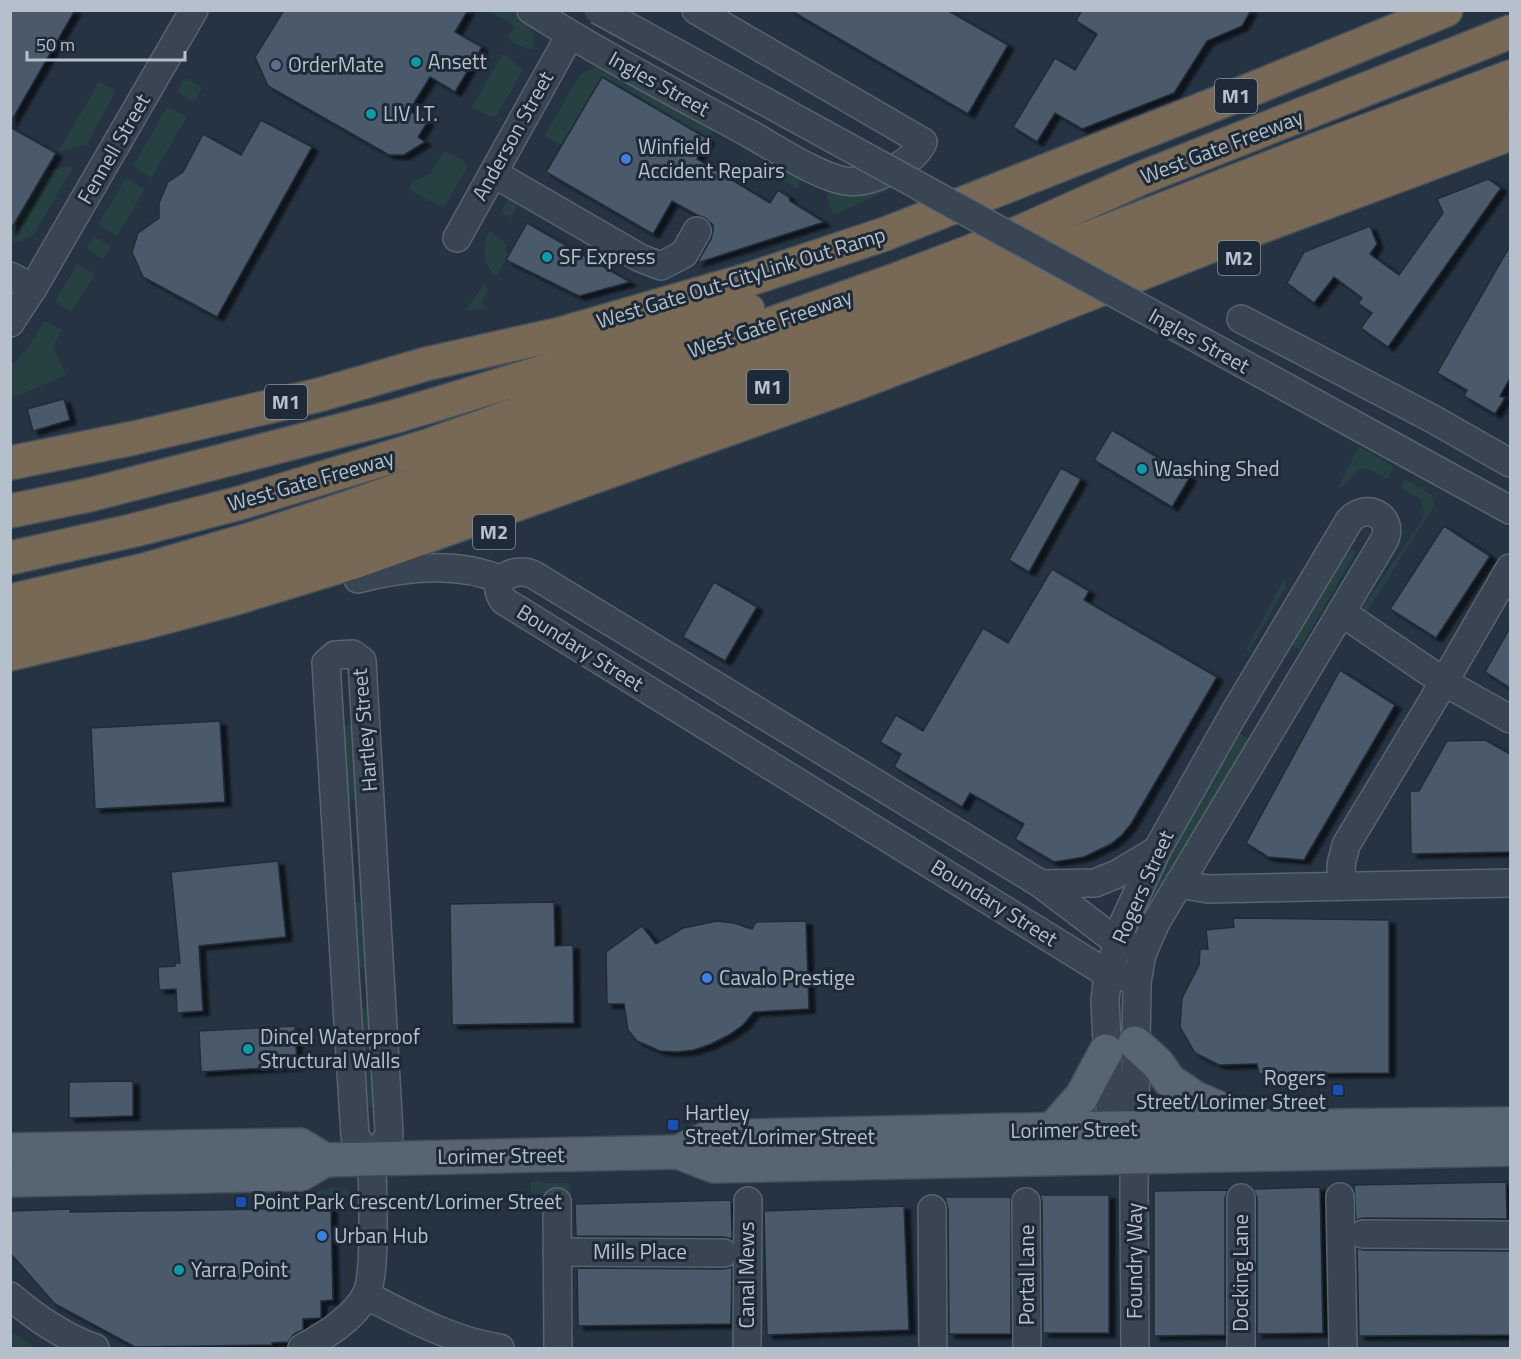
<svg xmlns="http://www.w3.org/2000/svg" width="1521" height="1359" font-family="'Titillium Web',sans-serif">
  <style>
    .green { fill: #274143 }
    .building { fill: #4b5a6b; stroke: #202c39; stroke-width: 1.5; filter: url(#shadow) }
    .lines { fill: none; stroke-linecap: round; stroke-linejoin: round }
    .minor-casing { stroke: #57636f; stroke-width: 30 }
    .major-casing { stroke: #434e5b; stroke-width: 36 }
    .highway-casing { stroke: #44505c; stroke-width: 36 }
    .minor { stroke: #394552; stroke-width: 27 }
    .major { stroke: #576472; stroke-width: 33 }
    .highway { stroke: #786956; stroke-width: 33 }
    .minor-bridge-casing { stroke: #57636f; stroke-width: 30; stroke-linecap: butt }
    .minor-bridge { stroke: #394552; stroke-width: 27 }
    .culture-dot { fill: #0f9aa8; stroke: #1e2a37; stroke-width: 2 }
    .service-dot { fill: #5c6f8a; stroke: #1e2a37; stroke-width: 2 }
    .shop-dot { fill: #3f7fe0; stroke: #1e2a37; stroke-width: 2 }
    .transit-dot { fill: #1a4fb4; stroke: #1e2a37; stroke-width: 2 }
    .labels { text-anchor: middle; stroke-width: 6; stroke-linejoin: round; paint-order: stroke }
    .shield { fill: #1e2a37; stroke: #88939f; stroke-width: 1.5 }
    .shield-label { font-size: 20px; font-weight: bold; fill: #b6c0cc }
    .poi-label { font-size: 21px; fill: #b6c0cc; stroke: #1e2a37; text-anchor: start }
    .street-label { font-size: 21px; fill: #b6c0cc; stroke: #1e2a37 }
  </style>
  <defs>
    <filter id="shadow"><feDropShadow dx="6" dy="4" stdDeviation="1.5" flood-color="#0009"/></filter>
  </defs>
  <rect width="100%" height="100%" fill="#253342"/>
  <g class="green">
    <path d="M489,11C520,10 532,11 534,47L529,50L512,42L508,38L515,26Z"/>
    <path d="M502,55H505L523,70L497,115L494,117L487,115L472,107Z"/>
    <path d="M600,65L715,130L708,139L602,78L562,145L544,136L580,75Z"/>
    <path d="M184,78L203,87L194,102L177,92Z"/>
    <path d="M99,82L114,89L115,92L87,144L58,152Z"/>
    <path d="M167,107L187,117L151,178L133,166Z"/>
    <path d="M447,152L465,162L467,168L445,206L441,207L408,189L414,181L431,173L443,152Z"/>
    <path d="M780,163L802,178L797,189L768,172V170Z"/>
    <path d="M70,166L72,169L34,234L22,241L11,242L10,220L16,222L45,172Z"/>
    <path d="M128,179L145,189L117,236L102,227L100,222L124,181Z"/>
    <path d="M885,188L889,190L833,215L827,196L829,191L855,194Z"/>
    <path d="M511,195L522,198L511,218L503,214L502,209Z"/>
    <path d="M490,231L507,245L504,251L509,254L498,274L495,275C482,264 481,243 490,231Z"/>
    <path d="M94,237L111,246L103,259L88,250L86,247Z"/>
    <path d="M77,264L95,274L71,312L55,302Z"/>
    <path d="M484,284L488,289L481,303L489,309L466,310Z"/>
    <path d="M45,321L62,330L53,346L66,375L11,399V366L25,351Z"/>
    <path d="M1359,446L1394,467L1387,479C1350,455 1361,479 1337,489Z"/>
    <path d="M1405,479L1432,495L1435,504L1364,616V606L1422,520L1424,513L1421,500L1401,488Z"/>
    <path d="M1346,546L1356,552L1299,650L1288,644Z"/>
    <path d="M1285,578V588L1249,651L1246,649Z"/>
    <path d="M352,725L356,800H347L342,726Z"/>
    <path d="M1239,733L1249,739L1144,919L1135,914Z"/>
    <path d="M364,902L368,967L358,968L354,903Z"/>
    <path d="M370,1007L376,1107H366L360,1008Z"/>
    <path d="M541,1181L544,1183H569L571,1193L531,1194L530,1182Z"/>
    <path d="M330,1188L346,1190L355,1196L308,1197L309,1194Z"/>
    <path d="M10,1331L35,1348H11Z"/>
  </g>
  <g class="building">
    <path d="M10,10H75L10,123Z"/>
    <path d="M284,10H468L455,32L482,47L455,92L430,77L409,111L428,121L418,137L425,142L404,155H389L268,86L255,57Z"/>
    <path d="M790,10H947L1008,45L968,114Z"/>
    <path d="M1082,10H1251L1242,26L1207,41L1174,93L1082,129L1055,113L1037,142L1013,127L1055,58L1075,70L1097,34L1076,21Z"/>
    <path d="M602,77L708,139L697,159L770,203L778,190L789,197L790,201L824,222L697,263L711,239L713,231V225L705,218L697,215L672,201L653,234L546,172Z"/>
    <path d="M261,120L312,147L217,317L143,277L132,252L138,233L159,218V203L168,182L183,172L203,134L241,155Z"/>
    <path d="M10,127L56,153L10,231Z"/>
    <path d="M1488,179L1501,188L1388,347L1361,328L1372,313L1358,303L1362,298L1334,277L1314,303L1287,283L1304,252L1370,226L1377,244L1370,254L1399,275L1443,213L1437,199Z"/>
    <path d="M527,223L630,282L579,296L506,260Z"/>
    <path d="M1510,246V378L1500,396L1505,398L1495,414L1464,396L1467,390L1437,373Z"/>
    <path d="M64,399L70,420L33,431L27,409Z"/>
    <path d="M1112,430L1190,477L1172,507L1094,460Z"/>
    <path d="M1061,468L1081,479L1029,572L1009,560Z"/>
    <path d="M1444,526L1490,556L1436,638L1390,609Z"/>
    <path d="M1052,569L1089,591L1084,600L1217,677L1131,824L1122,835L1111,844L1084,857L1054,862L1015,839L1024,824L970,793L962,807L894,767L901,754L880,742L896,715L923,731L983,628L1008,643Z"/>
    <path d="M714,582L757,607L725,661L683,637Z"/>
    <path d="M1510,628V688L1485,672Z"/>
    <path d="M1340,670L1395,705L1304,860L1268,857L1246,843Z"/>
    <path d="M220,721L225,802L95,809L91,728Z"/>
    <path d="M1485,740L1510,754V852L1411,854L1410,791H1419L1447,741Z"/>
    <path d="M278,861L286,937L199,946L203,1011L177,1013L176,989L159,990L158,967L175,966V963H180L171,872Z"/>
    <path d="M554,902L555,946L573,945L574,1023L452,1025L450,904Z"/>
    <path d="M1233,918L1389,920V1073L1259,1074L1257,1064L1219,1065L1195,1053L1180,1027L1182,998L1199,965L1200,949H1208L1206,930L1234,927Z"/>
    <path d="M717,921L734,923L752,929L756,922L806,921L809,1009L754,1012L743,1025L729,1035L711,1044L694,1050L677,1052L660,1051L637,1041L628,1030L624,1004H607L606,952L642,926L656,944L683,928Z"/>
    <path d="M295,1026L297,1066L201,1072L199,1031Z"/>
    <path d="M133,1081V1116L69,1118V1082Z"/>
    <path d="M1506,1182L1507,1219L1363,1218L1356,1220L1354,1185Z"/>
    <path d="M1320,1187L1323,1333L1257,1334V1198L1253,1189Z"/>
    <path d="M1228,1190L1225,1198V1335L1154,1336V1191Z"/>
    <path d="M1040,1195H1109V1333H1043L1042,1202Z"/>
    <path d="M945,1197H1011V1334H949L948,1209Z"/>
    <path d="M731,1200L732,1239L724,1237L576,1236L575,1204Z"/>
    <path d="M904,1206L909,1330L767,1335L764,1211Z"/>
    <path d="M331,1208L333,1300L321,1301V1318L303,1319V1330L294,1334L288,1342L272,1343V1345L135,1347L55,1304L10,1253V1211L70,1209V1212Z"/>
    <path d="M1357,1248L1363,1250L1510,1251V1335L1359,1336Z"/>
    <path d="M732,1267L731,1324L578,1326L577,1268L724,1269Z"/>
  </g>
  <g class="lines">
    <defs>
      <g id="minor">
        <path d="M531,10C602,55 677,94 750,134C775,148 819,177 845,181C868,185 913,165 923,142L696,10"/>
        <path d="M493,173L640,258L661,266L684,254L697,231"/>
        <path d="M457,238L570,35"/>
        <path d="M10,276L33,288"/>
        <path d="M1241,319L1431,418L1510,463"/>
        <path d="M10,323L33,288L194,10"/>
        <path d="M1426,464L1510,510"/>
        <path d="M1510,568L1444,682L1510,719"/>
        <path d="M358,579C405,567 456,561 502,580"/>
        <path d="M1341,612L1444,682L1346,845L1341,865L1342,886"/>
        <path d="M353,654L362,661L389,1132V1136L372,1159L355,1136L326,663L335,655Z"/>
        <path d="M1041,884L1095,883L1117,874L1157,850"/>
        <path d="M1179,884L1208,889L1510,883"/>
        <path d="M1124,977L1108,974L504,601C487,579 515,566 534,575L1041,884L1116,941L1131,946"/>
        <path d="M1112,1149L1105,1000L1108,974L1124,922L1157,850L1232,717L1349,521C1365,502 1394,515 1385,539L1156,922L1142,954L1137,983L1134,1187L1135,1348"/>
        <path d="M1340,1197L1343,1348"/>
        <path d="M557,1202L558,1348"/>
        <path d="M1026,1202L1027,1348"/>
        <path d="M932,1209L933,1348"/>
        <path d="M1363,1234L1510,1235"/>
        <path d="M557,1252L724,1253"/>
        <path d="M366,1295C409,1317 452,1341 500,1348"/>
        <path d="M10,1296C36,1318 63,1337 95,1348"/>
        <path d="M302,1348C325,1336 353,1319 366,1295C377,1274 372,1187 372,1159"/>
        <path d="M747,1348L748,1201"/>
        <path d="M1241,1348V1198"/>
      </g>
      <g id="major">
        <path d="M1135,1043L1158,1064L1169,1080L1195,1098L1223,1110L1237,1127"/>
        <path d="M1051,1131L1082,1096L1106,1051"/>
        <path d="M10,1150L300,1145L325,1160"/>
        <path d="M678,1152L710,1137L1111,1128L1510,1124"/>
        <path d="M10,1180L301,1174L325,1160L678,1152L714,1166L1510,1149"/>
      </g>
      <g id="highway">
        <path d="M10,463L134,438L319,395L426,364L560,334L747,280L885,234L1218,103L1446,10"/>
        <path d="M10,511L89,495L397,416L748,310"/>
        <path d="M10,558L135,530L240,503L427,446L898,279L1009,237L1144,177L1510,32"/>
        <path d="M10,601L144,570L258,537L347,508L827,338L966,286L1318,149L1510,77"/>
        <path d="M10,628L206,579L272,560L436,505L877,348L1510,104"/>
        <path d="M10,654L139,624L236,598L357,561L852,385L1015,323L1241,234L1510,134"/>
      </g>
    </defs>
    <use href="#minor" class="minor-casing"/>
    <use href="#major" class="major-casing"/>
    <use href="#highway" class="highway-casing"/>
    <use href="#minor" class="minor"/>
    <use href="#major" class="major"/>
    <use href="#highway" class="highway"/>
    <defs>
      <path id="minor-bridge" d="M598,10L1426,464"/>
    </defs>
    <use href="#minor-bridge" class="minor-bridge-casing"/>
    <use href="#minor-bridge" class="minor-bridge"/>
  </g>
  <g class="culture-dot">
    <circle cx="416" cy="62" r="6"/>
    <circle cx="371" cy="114" r="6"/>
    <circle cx="547" cy="257" r="6"/>
    <circle cx="1142" cy="469" r="6"/>
    <circle cx="248" cy="1049" r="6"/>
    <circle cx="179" cy="1270" r="6"/>
  </g>
  <circle class="service-dot" cx="276" cy="65" r="6"/>
  <g class="shop-dot">
    <circle cx="626" cy="159" r="6"/>
    <circle cx="707" cy="978" r="6"/>
    <circle cx="322" cy="1236" r="6"/>
  </g>
  <g class="transit-dot">
    <rect x="1332" y="1084" width="12" height="12" rx="3"/>
    <rect x="667" y="1119" width="12" height="12" rx="3"/>
    <rect x="235" y="1196" width="12" height="12" rx="3"/>
  </g>
  <g class="labels">
    <g class="shield">
      <rect x="1215" y="79" width="42" height="34" rx="4.5"/>
      <rect x="1218" y="241" width="42" height="34" rx="4.5"/>
      <rect x="747" y="370" width="42" height="34" rx="4.5"/>
      <rect x="265" y="385" width="42" height="34" rx="4.5"/>
      <rect x="473" y="515" width="42" height="34" rx="4.5"/>
    </g>
    <g class="shield-label">
      <text x="1236" y="103">M1</text>
      <text x="1239" y="265">M2</text>
      <text x="768" y="394">M1</text>
      <text x="286" y="409">M1</text>
      <text x="494" y="539">M2</text>
    </g>
    <g class="poi-label">
      <text x="428" y="69">Ansett</text>
      <text x="288" y="72">OrderMate</text>
      <text x="383" y="121">LIV I.T.</text>
      <text x="638" y="154">Winfield<tspan x="638" dy="24">Accident Repairs</tspan></text>
      <text x="559" y="264">SF Express</text>
      <text x="1154" y="476">Washing Shed</text>
      <text x="719" y="985">Cavalo Prestige</text>
      <text x="260" y="1044">Dincel Waterproof<tspan x="260" dy="24">Structural Walls</tspan></text>
      <text x="1326" y="1085" text-anchor="end">Rogers<tspan x="1326" dy="24">Street/Lorimer Street</tspan></text>
      <text x="685" y="1120">Hartley<tspan x="685" dy="24">Street/Lorimer Street</tspan></text>
      <text x="253" y="1209">Point Park Crescent/Lorimer Street</text>
      <text x="334" y="1243">Urban Hub</text>
      <text x="191" y="1277">Yarra Point</text>
    </g>
    <g class="street-label">
      <text transform="translate(659 84) rotate(29)" y="7">Ingles Street</text>
      <text transform="translate(513 136) rotate(-61)" y="7">Anderson Street</text>
      <text transform="translate(1222 147) rotate(-21)" y="7">West Gate Freeway</text>
      <text transform="translate(114 149) rotate(-60)" y="7">Fennell Street</text>
      <text transform="translate(741 278) rotate(-17)" y="7">West Gate Out-CityLink Out Ramp</text>
      <text transform="translate(770 324) rotate(-19)" y="7">West Gate Freeway</text>
      <text transform="translate(1199 341) rotate(29)" y="7">Ingles Street</text>
      <text transform="translate(311 481) rotate(-16)" y="7">West Gate Freeway</text>
      <text transform="translate(580 648) rotate(32)" y="7">Boundary Street</text>
      <text transform="translate(365 730) rotate(-95)" y="7">Hartley Street</text>
      <text transform="translate(1143 887) rotate(-66)" y="7">Rogers Street</text>
      <text transform="translate(994 903) rotate(32)" y="7">Boundary Street</text>
      <text transform="translate(1074 1130) rotate(-1)" y="7">Lorimer Street</text>
      <text transform="translate(501 1156) rotate(-1)" y="7">Lorimer Street</text>
      <text x="640" y="1259">Mills Place</text>
      <text transform="translate(1135 1261) rotate(-90)" y="7">Foundry Way</text>
      <text transform="translate(1241 1273) rotate(-90)" y="7">Docking Lane</text>
      <text transform="translate(747 1275) rotate(-90)" y="7">Canal Mews</text>
      <text transform="translate(1027 1275) rotate(-90)" y="7">Portal Lane</text>
    </g>
  </g>
  <rect width="1521" height="1359" fill="none" stroke="#b6c0cc" stroke-width="24"/>
  <path d="M27 51v9h158v-9" fill="none" stroke="#b6c0cc" stroke-width="3"/>
  <text x="36" y="51" font-size="18" fill="#b6c0cc" stroke="#1e2a37" stroke-width="4.5" paint-order="stroke">50 m</text>
</svg>
